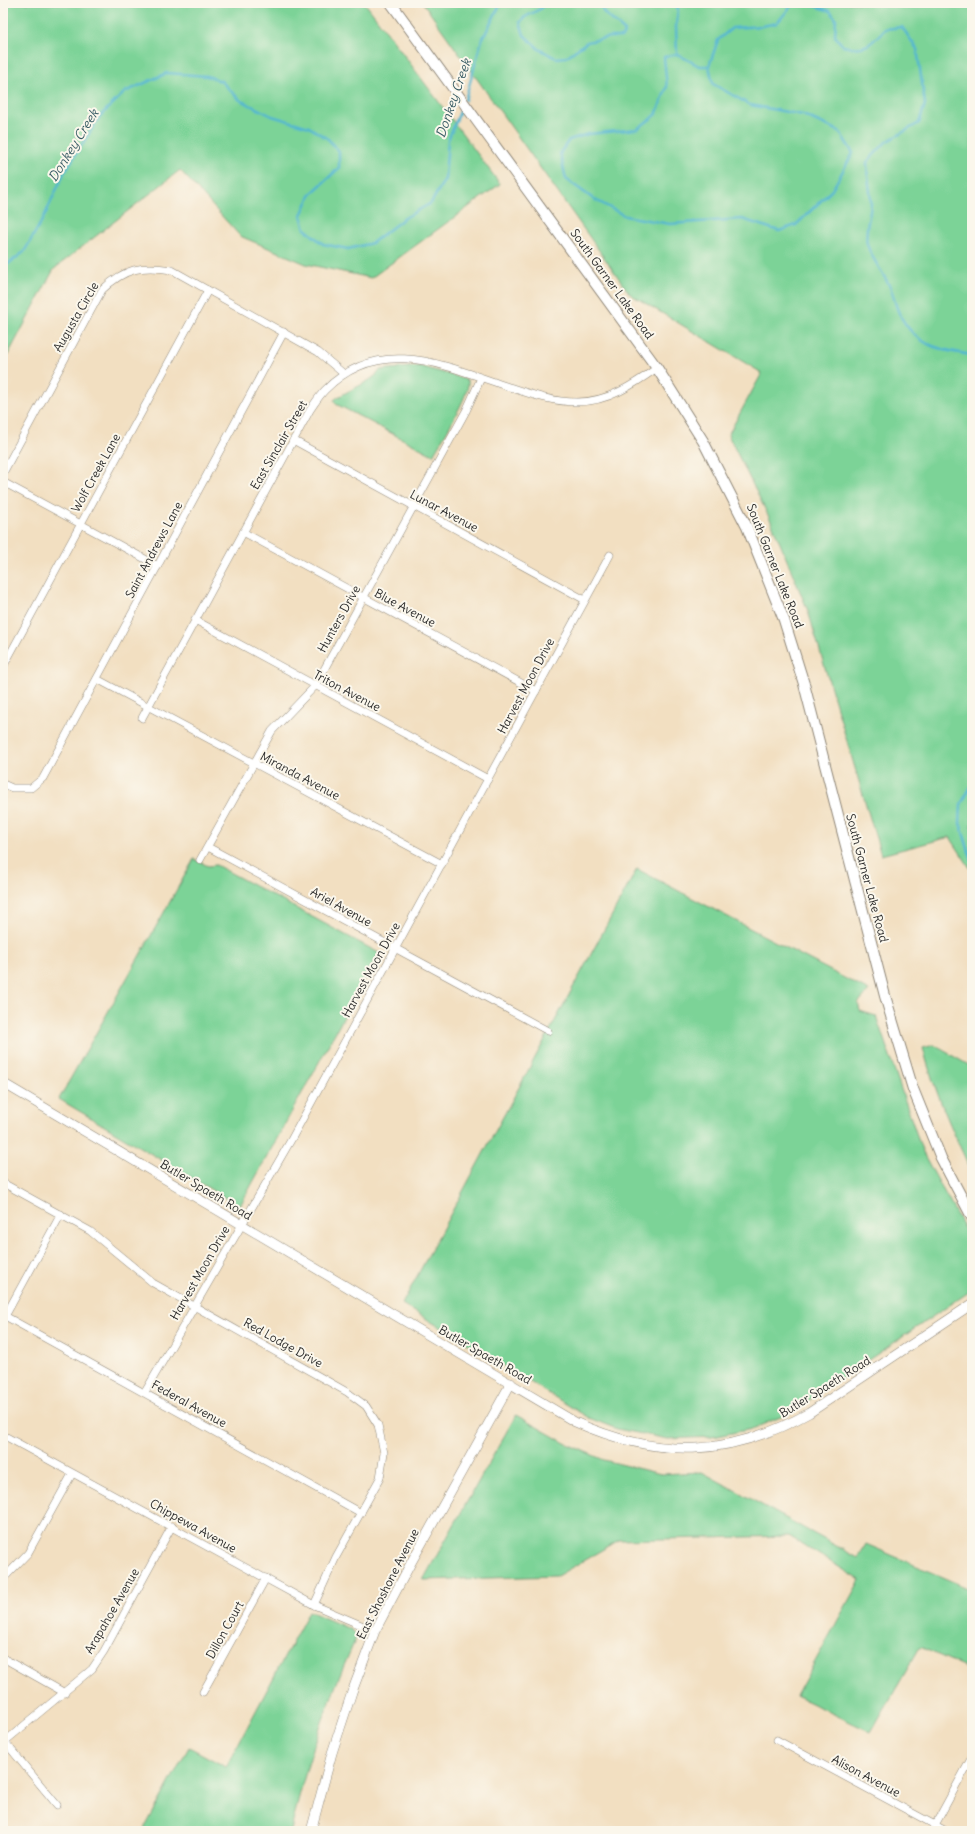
<svg xmlns="http://www.w3.org/2000/svg" width="975" height="1834" font-family="Delius,sans-serif">
  <style>
    .green { fill: #7cd397; stroke: #547f61 }
    .lines { fill: none; stroke-linecap: round; stroke-linejoin: round }
    .stream { stroke: #52b6d1; stroke-width: 2.5 }
    .street-casing { stroke: #8e8576; stroke-width: 8 }
    .secondary-casing { stroke: #8e8576; stroke-width: 10 }
    .primary-casing { stroke: #8e8576; stroke-width: 12 }
    .street { stroke: #fff; stroke-width: 7 }
    .secondary { stroke: #fff; stroke-width: 9 }
    .primary { stroke: #fff; stroke-width: 10 }
    .labels { text-anchor: middle; stroke-width: 4; stroke-linejoin: round; paint-order: stroke }
    .street-label { font-size: 12px; fill: #2b2b2b; stroke: #fbf7ec }
    .water-label { font-size: 13px; font-style: italic; fill: #395c65; stroke: #fbf7ec }
  </style>
  <rect width="100%" height="100%" fill="#fbf7ec"/>
  <filter id="ink" filterUnits="userSpaceOnUse"><feTurbulence type="fractalNoise" baseFrequency=".025" numOctaves="2"/><feDisplacementMap in="SourceGraphic" scale="8" xChannelSelector="R" yChannelSelector="G"/><feConvolveMatrix kernelMatrix="1 2 1 2 8 2 1 2 1" color-interpolation-filters="sRGB"/></filter>
  <filter id="wash" filterUnits="userSpaceOnUse"><feTurbulence type="fractalNoise" baseFrequency=".012" numOctaves="4" result="noise"/><feDisplacementMap in="SourceGraphic" scale="16" xChannelSelector="R" yChannelSelector="G"/><feGaussianBlur stdDeviation="0.9" result="paint"/><feColorMatrix in="noise" values="0 0 0 0 0 0 0 0 0 0 0 0 0 0 0 0 0 1.4 0 .05"/><feComposite in="paint" operator="in"/></filter>
  <g filter="url(#wash)">
    <rect width="100%" height="100%" fill="#f2dfc1"/>
    <g class="green">
      <path d="M3,3H365L500,184L371,278L306,264L240,236L180,170L54,269L3,364Z"/>
      <path d="M423,3H972V871L950,837L881,855L808,611L770,519L728,435L762,373L630,294Z"/>
      <path d="M419,366L462,378L468,381C471,393 441,441 433,455L336,404L334,400C345,391 375,381 380,370Z"/>
      <path d="M194,859L208,866L216,865L379,953L241,1204L237,1205L59,1099Z"/>
      <path d="M637,869L869,991L858,1003L860,1011L876,1016L923,1153L972,1243V1290L790,1413L752,1429L712,1437L668,1439L617,1429L589,1418L402,1304Z"/>
      <path d="M934,1045L972,1067V1173C953,1132 934,1091 923,1048Z"/>
      <path d="M516,1415L565,1443L604,1460L661,1474L702,1472L858,1558L866,1544L972,1590V1670L920,1647L871,1732L796,1696L860,1580L789,1536L619,1540L557,1576L423,1580Z"/>
      <path d="M309,1611L352,1630L357,1636C329,1698 305,1764 291,1831H143L189,1747L226,1767Z"/>
    </g>
    <g class="lines">
      <g class="stream">
        <path d="M544,3L542,8L525,17L520,22L524,35L539,49L556,58L566,57L587,42L610,37H622L625,31L604,13L600,5L601,3"/>
        <path d="M675,3L678,9L676,26L677,54L699,66H709L718,40L732,28L762,26L777,23L792,5L797,3"/>
        <path d="M806,3L830,11L836,19L835,36L843,46C865,51 870,45 885,29L902,27L917,49L925,104L919,123L886,142L867,162C867,175 870,188 871,201C871,215 864,230 867,244C871,258 884,274 890,287C894,296 895,305 899,313C915,346 939,350 972,355"/>
        <path d="M677,54L664,57L667,87L656,115L637,129L588,134L569,140L560,153L566,179L592,198L625,216L670,224L742,219L779,231L796,225L832,190L853,153L839,131L803,115L750,105L713,84L709,66"/>
        <path d="M465,100L482,40L501,3"/>
        <path d="M3,264H8L24,252L44,217L64,173L100,116L125,92L167,73L207,76L221,81L240,100L272,116L309,127L328,139L339,151V168L311,194L301,215L305,229L323,244L348,249L372,243L403,219L431,203L445,179L448,140L462,107"/>
        <path d="M972,785L961,804L960,823L972,861"/>
      </g>
    </g>
  </g>
  <g filter="url(#ink)">
    <g class="lines">
      <defs>
        <g id="street">
          <path d="M293,440L585,600"/>
          <path d="M3,473L102,290C125,268 141,265 172,270L318,352L344,374"/>
          <path d="M3,482L158,566"/>
          <path d="M243,532L536,691"/>
          <path d="M195,620L488,779"/>
          <path d="M3,667L208,290"/>
          <path d="M97,679L442,864"/>
          <path d="M142,718L310,410C315,403 319,396 325,390C379,335 444,365 506,386C530,394 552,402 577,402C608,402 633,385 657,368"/>
          <path d="M3,784L12,788H31L43,778L284,332"/>
          <path d="M208,847L548,1031"/>
          <path d="M200,860L272,731L315,686L466,411L481,378"/>
          <path d="M3,1183L90,1231L153,1283L347,1392L366,1406L378,1425L384,1453L380,1478L336,1557L314,1605"/>
          <path d="M5,1316L361,1513"/>
          <path d="M3,1320L61,1214"/>
          <path d="M145,1392L291,1140L610,555"/>
          <path d="M3,1435L314,1605L375,1631"/>
          <path d="M3,1579L28,1553L72,1474"/>
          <path d="M3,1658L65,1693"/>
          <path d="M203,1692L266,1578"/>
          <path d="M777,1740L946,1831"/>
          <path d="M5,1742L57,1805"/>
          <path d="M3,1743L92,1669L104,1651L172,1526"/>
          <path d="M935,1825L972,1757"/>
        </g>
        <g id="secondary">
          <path d="M3,1083L575,1422C659,1459 728,1458 809,1413L972,1304"/>
          <path d="M311,1831L332,1753L352,1692L375,1631L412,1561L511,1383"/>
        </g>
        <path id="primary" d="M391,3L657,368L703,441L747,527L784,620L804,684L885,996L913,1089L941,1158L972,1217"/>
      </defs>
      <use href="#street" class="street-casing"/>
      <use href="#secondary" class="secondary-casing"/>
      <use href="#primary" class="primary-casing"/>
      <use href="#street" class="street"/>
      <use href="#secondary" class="secondary"/>
      <use href="#primary" class="primary"/>
    </g>
  </g>
  <g class="labels">
    <g class="street-label">
      <text transform="translate(612 284) rotate(54)" y="4">South Garner Lake Road</text>
      <text transform="translate(76 317) rotate(-60)" y="4">Augusta Circle</text>
      <text transform="translate(279 445) rotate(-60)" y="4">East Sinclair Street</text>
      <text transform="translate(96 473) rotate(-61)" y="4">Wolf Creek Lane</text>
      <text transform="translate(444 511) rotate(28)" y="4">Lunar Avenue</text>
      <text transform="translate(154 550) rotate(-62)" y="4">Saint Andrews Lane</text>
      <text transform="translate(775 566) rotate(68)" y="4">South Garner Lake Road</text>
      <text transform="translate(405 608) rotate(28)" y="4">Blue Avenue</text>
      <text transform="translate(339 619) rotate(-61)" y="4">Hunters Drive</text>
      <text transform="translate(526 686) rotate(-62)" y="4">Harvest Moon Drive</text>
      <text transform="translate(347 691) rotate(28)" y="4">Triton Avenue</text>
      <text transform="translate(300 776) rotate(28)" y="4">Miranda Avenue</text>
      <text transform="translate(867 878) rotate(75)" y="4">South Garner Lake Road</text>
      <text transform="translate(341 907) rotate(29)" y="4">Ariel Avenue</text>
      <text transform="translate(371 970) rotate(-61)" y="4">Harvest Moon Drive</text>
      <text transform="translate(206 1190) rotate(31)" y="4">Butler Spaeth Road</text>
      <text transform="translate(200 1273) rotate(-60)" y="4">Harvest Moon Drive</text>
      <text transform="translate(283 1343) rotate(29)" y="4">Red Lodge Drive</text>
      <text transform="translate(485 1355) rotate(30)" y="4">Butler Spaeth Road</text>
      <text transform="translate(825 1387) rotate(-32)" y="4">Butler Spaeth Road</text>
      <text transform="translate(189 1404) rotate(29)" y="4">Federal Avenue</text>
      <text transform="translate(193 1526) rotate(29)" y="4">Chippewa Avenue</text>
      <text transform="translate(388 1584) rotate(-63)" y="4">East Shoshone Avenue</text>
      <text transform="translate(112 1611) rotate(-60)" y="4">Arapahoe Avenue</text>
      <text transform="translate(225 1630) rotate(-61)" y="4">Dillon Court</text>
      <text transform="translate(866 1776) rotate(28)" y="4">Alison Avenue</text>
    </g>
    <g class="water-label">
      <text transform="translate(453 98) rotate(-71)" y="5">Donkey Creek</text>
      <text transform="translate(73 145) rotate(-58)" y="5">Donkey Creek</text>
    </g>
  </g>
  <rect width="975" height="1834" fill="none" stroke="#fbf7ec" stroke-width="16"/>
</svg>
